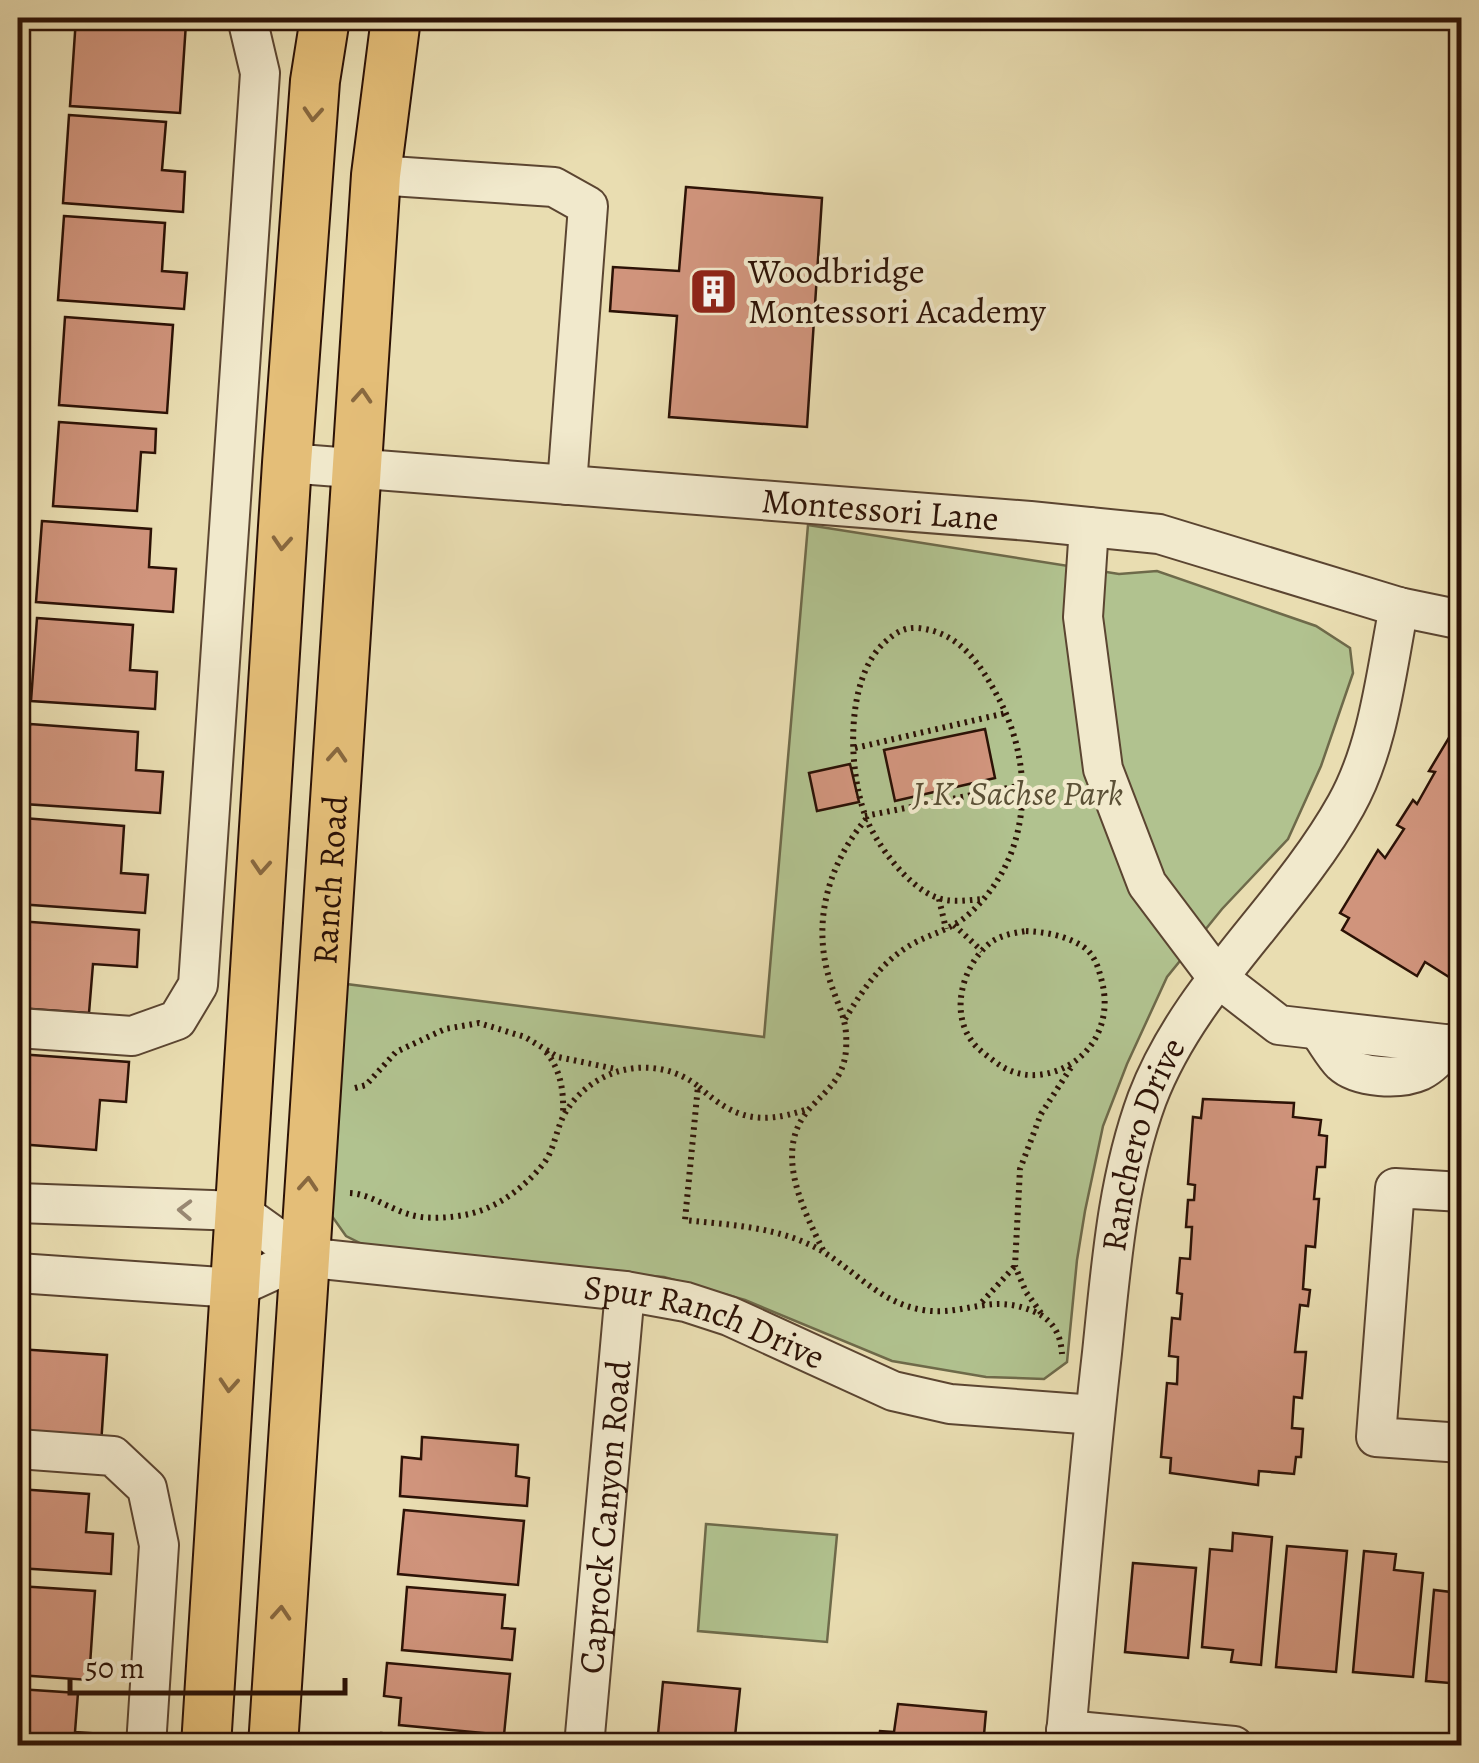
<svg xmlns="http://www.w3.org/2000/svg" width="1479" height="1763" font-family="Alegreya,serif">
  <style>
    .green { fill: #b1c28f; stroke: #6e6a4a; stroke-width: 2.5 }
    .building { fill: #d0947c; stroke: #2c1206; stroke-width: 2.5 }
    .lines { fill: none; stroke-linecap: round; stroke-linejoin: round }
    .minor-casing { stroke: #5b4531; stroke-width: 42 }
    .major-casing { stroke: #2c1206; stroke-width: 52 }
    .path { stroke: #2c1206; stroke-width: 6; stroke-dasharray: 2.5 5; stroke-linecap: butt }
    .minor { stroke: #f1e9cc; stroke-width: 38 }
    .major { stroke: #e4be78; stroke-width: 48 }
    .oneway { stroke: #88683f }
    .oneway2 { stroke: #988873 }
    .labels { text-anchor: middle; stroke-width: 8; stroke-linejoin: round; paint-order: stroke }
    .poi-label { font-size: 35px; fill: #2c1206; stroke: #f1e9cc; text-anchor: start }
    .street-label { font-size: 35px; fill: #2c1206; stroke: #f1e9cc }
    .park-label { font-size: 35px; font-style: italic; fill: #5b5036; stroke: #f1e9cc }
  </style>
  <rect width="100%" height="100%" fill="#e9ddb1"/>
  <filter id="stains"><feTurbulence type="fractalNoise" baseFrequency=".002" numOctaves="4"/><feColorMatrix values="0 0 0 0 .2 0 0 0 0 .09 0 0 0 0 .02 0 0 0 .5 -.17"/></filter>
  <radialGradient id="worn" r=".72"><stop offset=".6" stop-color="#630" stop-opacity="0"/><stop offset="1" stop-color="#630" stop-opacity=".3"/></radialGradient>
  <g class="green">
    <path d="M808,525L1119,574L1157,571L1316,626L1350,648L1353,673L1321,766L1288,839L1222,909L1167,977L1127,1064L1103,1126L1085,1211L1077,1260L1067,1362L1044,1379L986,1377L892,1361L745,1300L664,1277L565,1269L362,1244L346,1236L329,1212L346,984L764,1037Z"/>
    <path d="M706,1524L837,1535L827,1642L698,1631Z"/>
  </g>
  <g class="building">
    <path d="M76,18L186,23L180,113L70,106Z"/>
    <path d="M69,115L166,122L162,170L185,172L183,212L63,203Z"/>
    <path d="M686,187L822,198L807,427L669,417L677,316L610,311L613,267L679,271Z"/>
    <path d="M64,216L165,223L162,271L187,273L184,309L58,300Z"/>
    <path d="M65,317L173,325L167,413L59,405Z"/>
    <path d="M59,422L156,429L155,453L141,452L137,511L53,506Z"/>
    <path d="M42,521L151,529L149,567L176,569L173,612L36,602Z"/>
    <path d="M37,618L133,625L130,670L157,672L155,709L31,701Z"/>
    <path d="M1462,716V962L1459,961L1449,977L1425,962L1417,976L1342,930L1349,918L1340,913L1378,850L1385,858L1404,829L1397,825L1413,800L1417,804L1435,772L1429,771Z"/>
    <path d="M30,724L138,732L136,770L163,772L160,813L24,804Z"/>
    <path d="M985,729L995,778L895,801L884,750Z"/>
    <path d="M850,764L859,802L817,811L809,773Z"/>
    <path d="M23,818L124,826L121,873L148,875L145,913L18,904Z"/>
    <path d="M18,921L139,930L137,967L93,964L89,1013L18,1008Z"/>
    <path d="M18,1054L129,1062L126,1102L100,1100L96,1150L18,1144Z"/>
    <path d="M1203,1099L1294,1103L1293,1117L1321,1120L1319,1135L1327,1136L1325,1167H1317L1314,1199H1319L1315,1247L1306,1246L1303,1289L1310,1290L1308,1306L1300,1305L1295,1352H1306L1302,1398L1294,1397L1292,1428L1303,1429L1301,1457H1296L1294,1474L1259,1471L1258,1485L1170,1473L1171,1458L1161,1457L1167,1383L1177,1384L1178,1357L1169,1356L1172,1318L1180,1319L1182,1294L1177,1293L1180,1258L1190,1259L1192,1227H1186L1188,1200H1194L1195,1185L1188,1184L1193,1117L1201,1118Z"/>
    <path d="M18,1349L107,1355L101,1445L18,1439Z"/>
    <path d="M422,1437L518,1445L516,1476L529,1478L527,1506L400,1496L402,1457L421,1459Z"/>
    <path d="M18,1489L89,1494L86,1532L113,1534L111,1574L18,1568Z"/>
    <path d="M404,1510L524,1521L518,1585L398,1574Z"/>
    <path d="M1233,1533L1272,1537L1261,1665L1231,1662L1233,1650L1202,1647L1210,1549L1232,1551Z"/>
    <path d="M1287,1546L1347,1551L1336,1672L1276,1667Z"/>
    <path d="M1364,1551L1396,1554L1394,1570L1423,1573L1413,1677L1353,1672Z"/>
    <path d="M1133,1563L1196,1568L1188,1658L1125,1652Z"/>
    <path d="M1462,1581V1684L1426,1681L1434,1590L1460,1593Z"/>
    <path d="M18,1586L95,1591L89,1680L18,1675Z"/>
    <path d="M407,1587L505,1595L502,1628L515,1629L512,1660L402,1650Z"/>
    <path d="M387,1663L510,1674L504,1735L399,1725L401,1698L384,1696Z"/>
    <path d="M663,1682L740,1689L734,1746L657,1745Z"/>
    <path d="M18,1689L78,1693L75,1732L102,1734V1746H18Z"/>
    <path d="M898,1704L986,1712L983,1746H878L880,1731L894,1732Z"/>
    <path d="M381,1733L503,1745V1746H379Z"/>
  </g>
  <g class="lines">
    <defs>
      <g id="minor">
        <path d="M376,175L554,187L588,206L567,485"/>
        <path id="s1" d="M287,463L1030,521L1159,534L1399,607L1462,620"/>
        <path d="M1089,527L1083,617L1103,769L1147,884L1217,977L1279,1025L1462,1046"/>
        <path d="M18,1028L132,1036L177,1020L198,985L260,73L247,18"/>
        <path d="M1318,1030C1326,1040 1333,1054 1342,1063C1358,1078 1400,1080 1420,1071C1432,1065 1441,1054 1450,1044"/>
        <path d="M1462,1192L1395,1188L1376,1437L1462,1443"/>
        <path id="s2" d="M18,1203L239,1211L303,1257L625,1291L686,1302L729,1316L893,1391L950,1404L1095,1415"/>
        <path d="M18,1273L235,1288L303,1257"/>
        <path d="M18,1449L113,1456L147,1488L159,1545L146,1746"/>
        <path d="M1066,1730L1234,1746"/>
        <path id="s3" d="M584,1746L625,1291"/>
        <path id="s4" d="M1065,1746C1077,1614 1087,1483 1102,1353C1111,1267 1117,1181 1147,1099C1190,986 1288,909 1346,805C1379,746 1386,672 1399,607"/>
      </g>
      <g id="major">
        <path d="M206,1746L287,463L315,81L325,18"/>
        <path id="s5" d="M273,1746L376,175L396,18"/>
      </g>
    </defs>
    <use href="#minor" class="minor-casing"/>
    <use href="#major" class="major-casing"/>
    <g class="path">
      <path d="M855,748L1006,713"/>
      <path d="M865,816L1023,785"/>
      <path d="M939,899L946,929"/>
      <path d="M954,925L982,951"/>
      <path d="M1026,931C1046,932 1068,936 1085,948C1096,957 1099,970 1102,982C1114,1028 1084,1071 1037,1075C1021,1076 1007,1071 994,1061C986,1055 977,1049 971,1040C950,1010 963,965 990,943C1000,935 1014,933 1026,931Z"/>
      <path d="M845,1019C864,988 883,959 916,942C934,933 954,928 969,914C1031,858 1036,770 999,699C981,665 960,632 918,628C904,627 895,633 885,642C845,678 848,768 865,815C875,843 908,888 938,898C952,903 968,900 983,899"/>
      <path d="M546,1052C561,1070 564,1092 563,1115"/>
      <path d="M699,1087C735,1119 759,1125 805,1110"/>
      <path d="M355,1088L366,1085L396,1052L445,1029L479,1023L525,1037L558,1057L616,1069"/>
      <path d="M350,1193C370,1194 388,1208 408,1214C426,1220 450,1218 469,1214C499,1207 525,1187 544,1163C555,1148 556,1129 565,1113C593,1066 655,1053 698,1086L685,1220C731,1225 784,1227 825,1253C857,1273 883,1304 923,1310C964,1317 990,1292 1035,1312C1053,1320 1061,1335 1062,1354"/>
      <path d="M823,1250C802,1207 772,1149 811,1107C828,1089 844,1077 846,1050C848,1020 840,1011 831,984C811,925 827,866 866,819"/>
      <path d="M982,1302L1015,1266"/>
      <path d="M1041,1313L1026,1292L1015,1266L1020,1169L1041,1114L1072,1066"/>
    </g>
    <use href="#minor" class="minor"/>
    <use href="#major" class="major"/>
  </g>
  <defs><path id="oneway-chevron" d="M-2-3.5L2.5 0L-2 3.5" fill="none" stroke-width="1.6" stroke-linecap="round" stroke-linejoin="round" transform="scale(2.5)"/></defs>
  <g class="oneway">
    <use href="#oneway-chevron" transform="translate(313 114) rotate(94)"/>
    <use href="#oneway-chevron" transform="translate(362 396) rotate(-86)"/>
    <use href="#oneway-chevron" transform="translate(282 543) rotate(94)"/>
    <use href="#oneway-chevron" transform="translate(337 755) rotate(-86)"/>
    <use href="#oneway-chevron" transform="translate(261 867) rotate(94)"/>
    <use href="#oneway-chevron" transform="translate(308 1184) rotate(-86)"/>
    <use href="#oneway-chevron" transform="translate(229 1385) rotate(94)"/>
    <use href="#oneway-chevron" transform="translate(281 1613) rotate(-86)"/>
  </g>
  <use class="oneway2" href="#oneway-chevron" transform="translate(185 1210) rotate(-178)"/>
  <defs>
    <symbol id="building-square" viewBox="-11 -11 22 22"><rect x="-9" y="-9" width="18" height="18" rx="4" fill="#8f2418" stroke="#f1e9cc"/><path d="M-4-6H4V6H1V3H-1V6H-4ZM-2.5-4.3h1.7v1.8h-1.7ZM.8-4.3h1.7v1.8H.8ZM-2.5-1h1.7V.8h-1.7ZM.8-1h1.7V.8H.8Z" fill="#fff"/></symbol>
  </defs>
  <g fill-rule="evenodd">
    <use href="#building-square" x="686" y="264" width="55" height="55"/>
  </g>
  <g class="labels">
    <g class="poi-label">
      <text x="748" y="283">Woodbridge<tspan x="748" dy="40">Montessori Academy</tspan></text>
    </g>
    <g class="street-label">
      <text dy="12" stroke="none"><textPath href="#s1" startOffset="595">Montessori Lane</textPath></text>
      <text dy="12" stroke="none"><textPath href="#s5" startOffset="868">Ranch Road</textPath></text>
      <text dy="12" stroke="none"><textPath href="#s4" startOffset="608">Ranchero Drive</textPath></text>
      <text dy="12" stroke="none"><textPath href="#s2" startOffset="708">Spur Ranch Drive</textPath></text>
      <text dy="12" stroke="none"><textPath href="#s3" startOffset="230">Caprock Canyon Road</textPath></text>
    </g>
    <g class="park-label">
      <text x="1018" y="805">J.K. Sachse Park</text>
    </g>
  </g>
  <rect width="1479" height="1763" fill="none" stroke="#e9ddb1" stroke-width="60"/>
  <rect x="20" y="20" width="1439" height="1723" fill="none" stroke="#2c1206" stroke-width="5"/>
  <rect x="30" y="30" width="1419" height="1703" fill="none" stroke="#2c1206" stroke-width="2.5"/>
  <path d="M70 1678v15h275v-15" fill="none" stroke="#2c1206" stroke-width="5"/>
  <text x="85" y="1678" font-size="30" fill="#2c1206" stroke="#f1e9cc" stroke-width="8" paint-order="stroke">50 m</text>
  <rect width="100%" height="100%" filter="url(#stains)"/>
  <rect width="100%" height="100%" fill="url(#worn)"/>
</svg>
